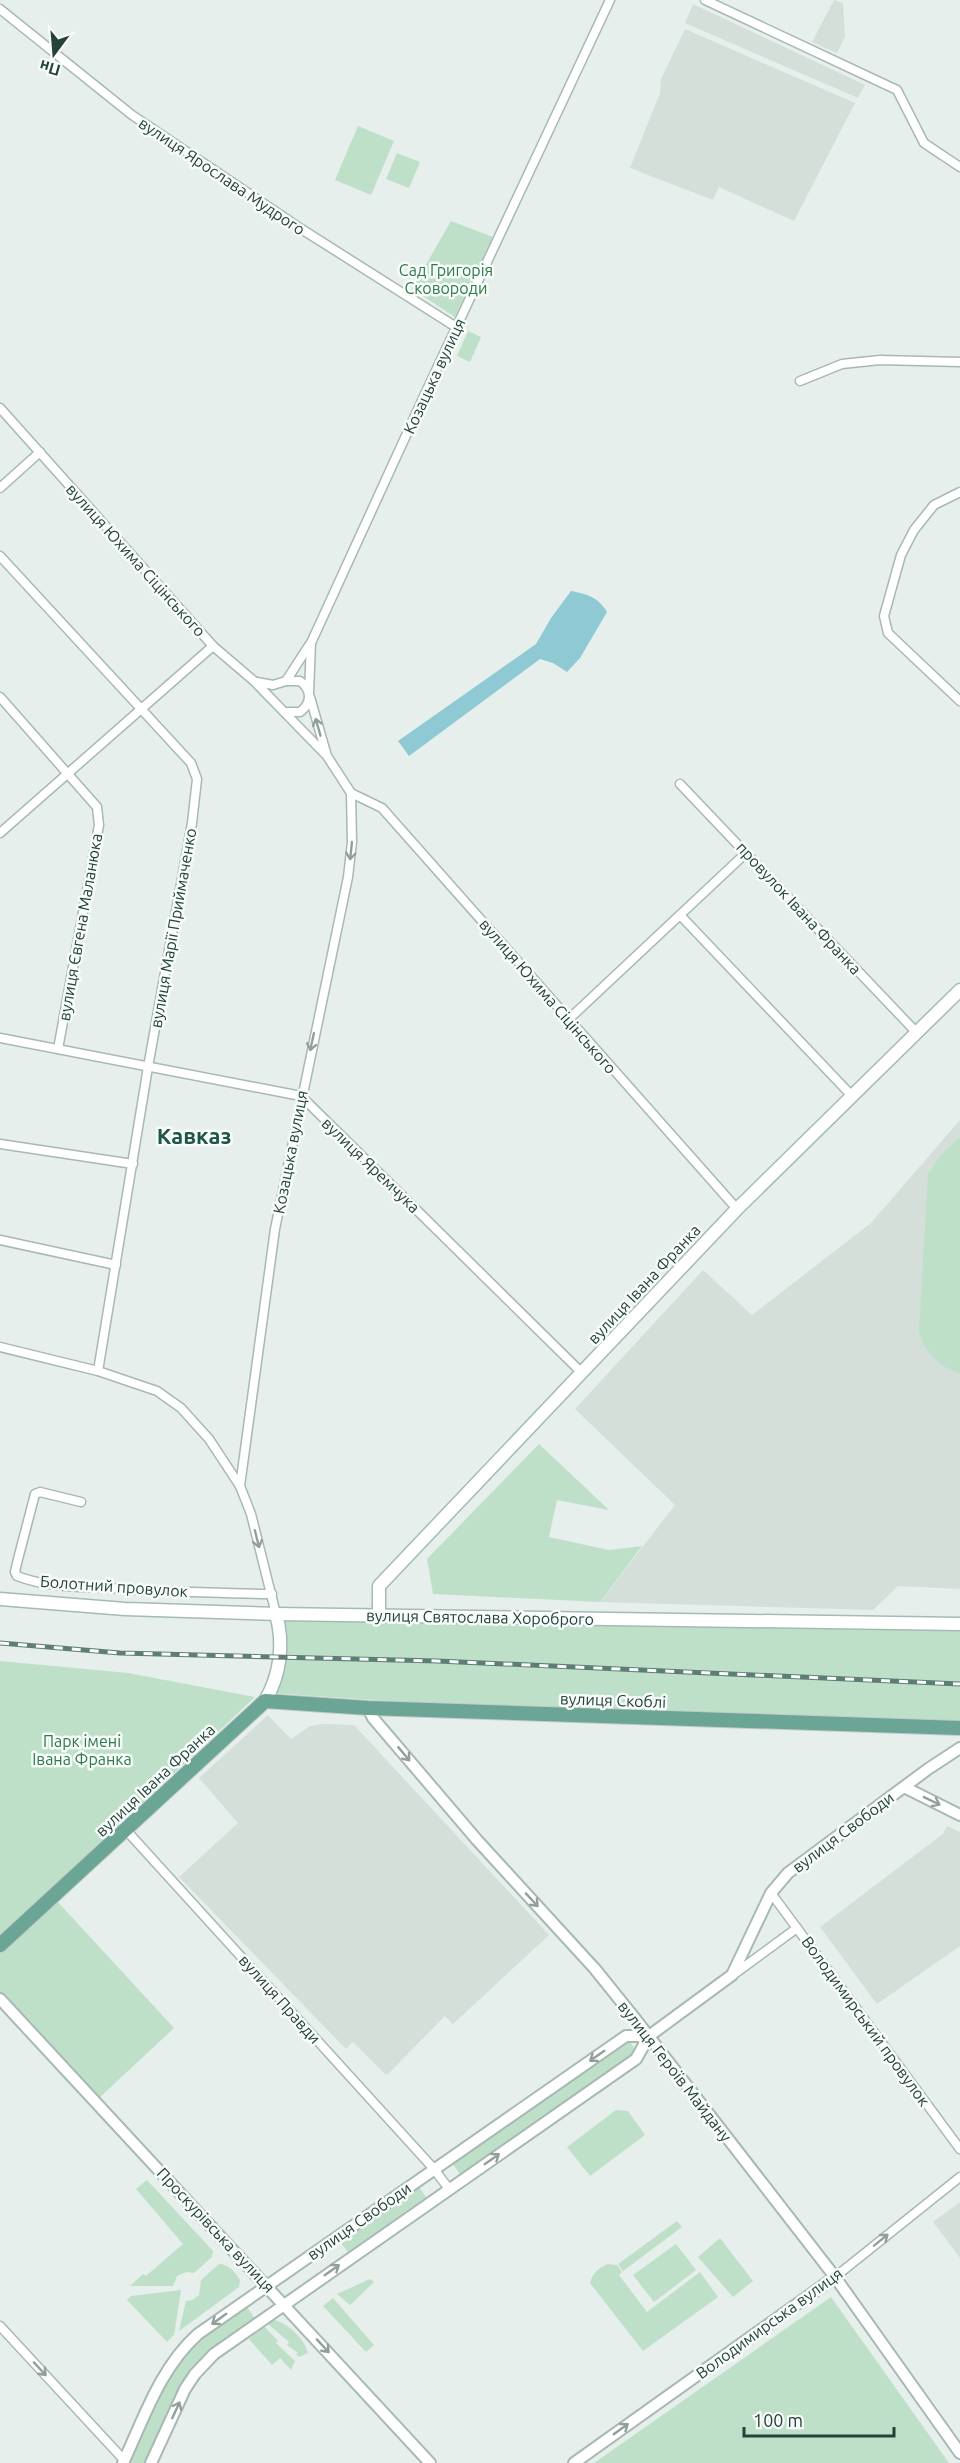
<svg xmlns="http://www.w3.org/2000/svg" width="960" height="2463" font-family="Ubuntu,sans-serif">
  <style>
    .built { fill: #d4dfda }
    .green { fill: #bfe0c8 }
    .water { fill: #8ec9d4 }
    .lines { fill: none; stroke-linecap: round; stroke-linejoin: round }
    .minor-casing { stroke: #a8b8b2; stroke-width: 11 }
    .tertiary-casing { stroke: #a8b8b2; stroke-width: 14 }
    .secondary-casing { stroke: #a4bbb3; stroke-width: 15 }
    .primary-casing { stroke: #c2cac8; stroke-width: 16 }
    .minor { stroke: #fff; stroke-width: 8 }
    .tertiary { stroke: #fff; stroke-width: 10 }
    .secondary { stroke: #fff; stroke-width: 12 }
    .primary { stroke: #6aa596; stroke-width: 14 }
    .rail-casing { stroke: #5f7d75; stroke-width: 5 }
    .rail { stroke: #f7fbf9; stroke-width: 3; stroke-dasharray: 9; stroke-linecap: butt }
    .oneway { stroke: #92a09c }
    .labels { text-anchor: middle; stroke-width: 5; stroke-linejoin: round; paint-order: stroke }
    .street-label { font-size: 16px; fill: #24423a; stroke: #f7fbf9 }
    .park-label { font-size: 16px; fill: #2d7a4b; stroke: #f7fbf9 }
    .district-label { font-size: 22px; font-weight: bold; fill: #1f5548; stroke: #f7fbf9 }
  </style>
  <rect width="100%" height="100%" fill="#e6efeb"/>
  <g class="built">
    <path d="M834,0L843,3L845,36L837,53L812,42Z"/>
    <path d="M693,4L865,85L858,98L685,23Z"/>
    <path d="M685,29L855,103L794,221L719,187L713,200L630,168L660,93L661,79Z"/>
    <path d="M960,1120V1589L898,1586L873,1610L600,1602L675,1505L575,1409L703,1270L752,1315L871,1223Z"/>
    <path d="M268,1715L291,1739L310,1726L324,1724L354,1725L549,1935L453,2024L445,2016L388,2074H385L353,2042L346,2049L179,1877L238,1823L199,1778Z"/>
    <path d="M947,1826L960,1832V1946L877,2004L820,1927L943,1834Z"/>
    <path d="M960,2202V2258L933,2222Z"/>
  </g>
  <g class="green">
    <path d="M358,126L394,141L371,195L335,180Z"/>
    <path d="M397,153L420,162L409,188L386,179Z"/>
    <path d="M451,221L493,237L455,317L412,289Z"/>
    <path d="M468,331L481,337L470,362L457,356Z"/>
    <path d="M960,1137V1374C940,1367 925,1353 919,1332L928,1174L941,1155Z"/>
    <path d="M539,1444L609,1510L557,1500L549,1537L609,1550L642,1546L600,1602L433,1594L427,1559Z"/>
    <path d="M282,1618L960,1628V1724L934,1721L449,1705L270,1693Z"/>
    <path d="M0,1661L128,1673L255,1697L0,1938Z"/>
    <path d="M56,1900L174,2028L99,2098L0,1993V1951Z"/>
    <path d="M630,2042L638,2053L460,2174L452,2163Z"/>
    <path d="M616,2110L628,2111L645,2135L590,2176L567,2147Z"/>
    <path d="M147,2180L213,2251L212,2257L194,2273L186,2272L177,2276L173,2286H130L143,2274L146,2276L183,2244L136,2189Z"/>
    <path d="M419,2187L426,2197L348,2252L341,2243Z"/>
    <path d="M677,2221L682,2227L623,2271L618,2264Z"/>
    <path d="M720,2238L753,2281L733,2297L698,2257Z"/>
    <path d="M676,2244L696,2270L654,2302L633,2275Z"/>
    <path d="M219,2264C229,2264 235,2272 240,2280L239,2287L179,2331L186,2301L193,2300L199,2295L201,2280Z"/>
    <path d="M608,2264L617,2265L622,2272L619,2275L647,2312L700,2272L718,2297L643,2351L590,2283C593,2272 599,2268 608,2264Z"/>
    <path d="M370,2279L374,2282L350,2305L337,2294Z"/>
    <path d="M181,2290L174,2335L167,2342L127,2300L131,2296Z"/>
    <path d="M831,2297L949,2463H594Z"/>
    <path d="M333,2298L374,2345L366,2352L323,2306Z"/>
    <path d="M246,2306L255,2318C235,2332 213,2346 196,2364C172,2391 160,2431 145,2463H129C147,2423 162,2376 194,2345C209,2330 229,2319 246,2306Z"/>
    <path d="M273,2320C287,2322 305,2339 308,2353L299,2357L296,2354L298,2353L287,2345L289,2342L268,2324Z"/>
    <path d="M264,2326L278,2341L276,2343L295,2361L291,2370L280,2358L272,2365L249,2339Z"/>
  </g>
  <path class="water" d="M571,591C587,594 598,597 607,612L580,658L567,672L553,663L540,659L409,756L398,741L536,644L551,618Z"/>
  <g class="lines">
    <defs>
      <g id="minor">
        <path d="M705,0L897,90L924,143L960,167"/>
        <path d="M0,9L132,115L303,230L456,327"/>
        <path d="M800,381L842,364L880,360L960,362"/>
        <path d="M0,408L213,646L254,681L325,754"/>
        <path d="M0,488L40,452"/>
        <path d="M960,492L934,505L914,530L901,555L884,616L888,633L960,701"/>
        <path d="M0,556L191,763L197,779L192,823L148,1067L98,1371"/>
        <path d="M257,682L273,685L286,681L310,644"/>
        <path d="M309,692L311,643L425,394L610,0"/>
        <path d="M0,697L97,807L99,825L58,1049"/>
        <path d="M286,712H300C312,703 312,690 300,681H286"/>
        <path d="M680,784L917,1033"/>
        <path d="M351,793L382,808L737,1209"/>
        <path d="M0,833L213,646"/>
        <path d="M680,915L852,1096"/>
        <path d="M569,1019L746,853"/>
        <path d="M0,1038L301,1096L582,1373"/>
        <path d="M0,1144L133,1164"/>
        <path d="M0,1240L116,1265"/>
        <path d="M0,1347L98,1371L157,1391L181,1408L209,1439L240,1486"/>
        <path d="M81,1502L40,1492L35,1494L17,1563L15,1572L17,1576C45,1587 79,1587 109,1588C163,1592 217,1593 272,1594"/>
        <path d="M276,1614L251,1514L240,1486L275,1229L348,877L352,842L351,793L327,756L310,697"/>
        <path d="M126,1830L434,2169L449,2189"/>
        <path d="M771,1893L960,2149"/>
        <path d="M733,1975L797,1928"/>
        <path d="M835,2277L960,2177"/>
        <path d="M0,2326L124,2460"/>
      </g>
      <g id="tertiary">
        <path d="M368,1708L373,1718L477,1840L595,1969L636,2020L835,2277L960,2453"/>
        <path d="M904,1787L960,1815"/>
        <path d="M0,1999L430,2463"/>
        <path d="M123,2463C144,2418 160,2368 198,2334L626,2036H649"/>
        <path d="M151,2463L185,2389L195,2374L214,2354L636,2059L649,2036L732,1975L771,1893L788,1873L928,1769L960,1748"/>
        <path d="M574,2463L835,2277"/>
      </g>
      <g id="secondary">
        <path d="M0,1599L125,1609L276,1614L960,1624"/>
        <path d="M379,1615V1586L737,1209L960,990"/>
        <path d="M265,1701C281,1674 284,1643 276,1614"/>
      </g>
      <path id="primary" d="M0,1945L265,1701L368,1708L960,1728"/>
    </defs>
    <use href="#minor" class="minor-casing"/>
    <use href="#tertiary" class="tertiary-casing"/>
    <use href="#secondary" class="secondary-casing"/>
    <use href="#primary" class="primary-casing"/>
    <use href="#minor" class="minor"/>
    <use href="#tertiary" class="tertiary"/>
    <use href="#secondary" class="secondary"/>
    <use href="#primary" class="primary"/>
    <defs>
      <path id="rail" d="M0,1643L120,1653L437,1661L960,1684"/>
    </defs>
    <use href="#rail" class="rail-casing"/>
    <use href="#rail" class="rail"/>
  </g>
  <defs><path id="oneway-shaft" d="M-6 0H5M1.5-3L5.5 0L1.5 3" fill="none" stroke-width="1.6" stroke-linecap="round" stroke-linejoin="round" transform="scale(1.5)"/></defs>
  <g class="oneway">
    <use href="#oneway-shaft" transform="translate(318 727) rotate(-106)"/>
    <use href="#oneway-shaft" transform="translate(351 851) rotate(96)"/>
    <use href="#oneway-shaft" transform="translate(312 1042) rotate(102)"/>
    <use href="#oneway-shaft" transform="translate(257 1539) rotate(76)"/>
    <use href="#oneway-shaft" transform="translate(404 1754) rotate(50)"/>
    <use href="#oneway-shaft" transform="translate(932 1801) rotate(26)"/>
    <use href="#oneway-shaft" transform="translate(532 1900) rotate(47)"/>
    <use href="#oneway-shaft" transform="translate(597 2056) rotate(145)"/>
    <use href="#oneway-shaft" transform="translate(492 2159) rotate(-35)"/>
    <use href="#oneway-shaft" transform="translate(881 2240) rotate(-39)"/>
    <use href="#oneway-shaft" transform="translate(332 2270) rotate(-35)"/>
    <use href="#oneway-shaft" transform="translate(219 2319) rotate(144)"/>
    <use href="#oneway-shaft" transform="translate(323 2346) rotate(47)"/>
    <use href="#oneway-shaft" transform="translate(40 2369) rotate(47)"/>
    <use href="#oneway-shaft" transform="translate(176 2410) rotate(-65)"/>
    <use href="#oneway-shaft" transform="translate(621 2429) rotate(-36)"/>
  </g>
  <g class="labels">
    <g class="street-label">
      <text transform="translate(222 176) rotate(34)" y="6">вулиця Ярослава Мудрого</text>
      <text transform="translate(434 376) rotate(-65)" y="6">Козацька вулиця</text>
      <text transform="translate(136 560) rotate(48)" y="6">вулиця Юхима Сіцінського</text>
      <text transform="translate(799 908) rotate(47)" y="6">провулок Івана Франка</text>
      <text transform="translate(80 927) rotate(-80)" y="6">вулиця Євгена Маланюка</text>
      <text transform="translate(173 928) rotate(-80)" y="6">вулиця Марії Приймаченко</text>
      <text transform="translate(548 996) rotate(49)" y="6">вулиця Юхима Сіцінського</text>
      <text transform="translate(290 1152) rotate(-79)" y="6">Козацька вулиця</text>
      <text transform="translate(371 1165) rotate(44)" y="6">вулиця Яремчука</text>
      <text transform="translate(644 1284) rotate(-47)" y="6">вулиця Івана Франка</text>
      <text transform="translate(114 1586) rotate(4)" y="6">Болотний провулок</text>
      <text transform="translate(480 1617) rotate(1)" y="6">вулиця Святослава Хороброго</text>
      <text transform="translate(613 1700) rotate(2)" y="6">вулиця Скоблі</text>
      <text transform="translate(155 1780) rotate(-43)" y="6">вулиця Івана Франка</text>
      <text transform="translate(843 1832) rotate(-37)" y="6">вулиця Свободи</text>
      <text transform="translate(280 1999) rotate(48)" y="6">вулиця Правди</text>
      <text transform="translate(866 2021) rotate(54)" y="6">Володимирський провулок</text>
      <text transform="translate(675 2071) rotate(52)" y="6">вулиця Героїв Майдану</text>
      <text transform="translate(359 2221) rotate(-35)" y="6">вулиця Свободи</text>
      <text transform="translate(216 2230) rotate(47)" y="6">Проскурівська вулиця</text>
      <text transform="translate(769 2323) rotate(-36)" y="6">Володимирська вулиця</text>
    </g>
    <g class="park-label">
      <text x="446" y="276">Сад Григорія<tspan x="446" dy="18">Сковороди</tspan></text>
      <text x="82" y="1747">Парк імені<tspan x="82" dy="18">Івана Франка</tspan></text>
    </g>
    <g class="district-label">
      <text x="194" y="1144">Кавказ</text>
    </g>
  </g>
  <g transform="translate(54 54) rotate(196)" stroke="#f7fbf9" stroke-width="4.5" paint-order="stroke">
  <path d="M0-4.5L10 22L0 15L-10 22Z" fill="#24423a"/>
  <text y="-9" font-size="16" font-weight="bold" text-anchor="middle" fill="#24423a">Пн</text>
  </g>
  <path d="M744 2427v9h150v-9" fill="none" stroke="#24423a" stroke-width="3"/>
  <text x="753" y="2427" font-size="18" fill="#24423a" stroke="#f7fbf9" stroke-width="4.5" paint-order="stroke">100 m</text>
</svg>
